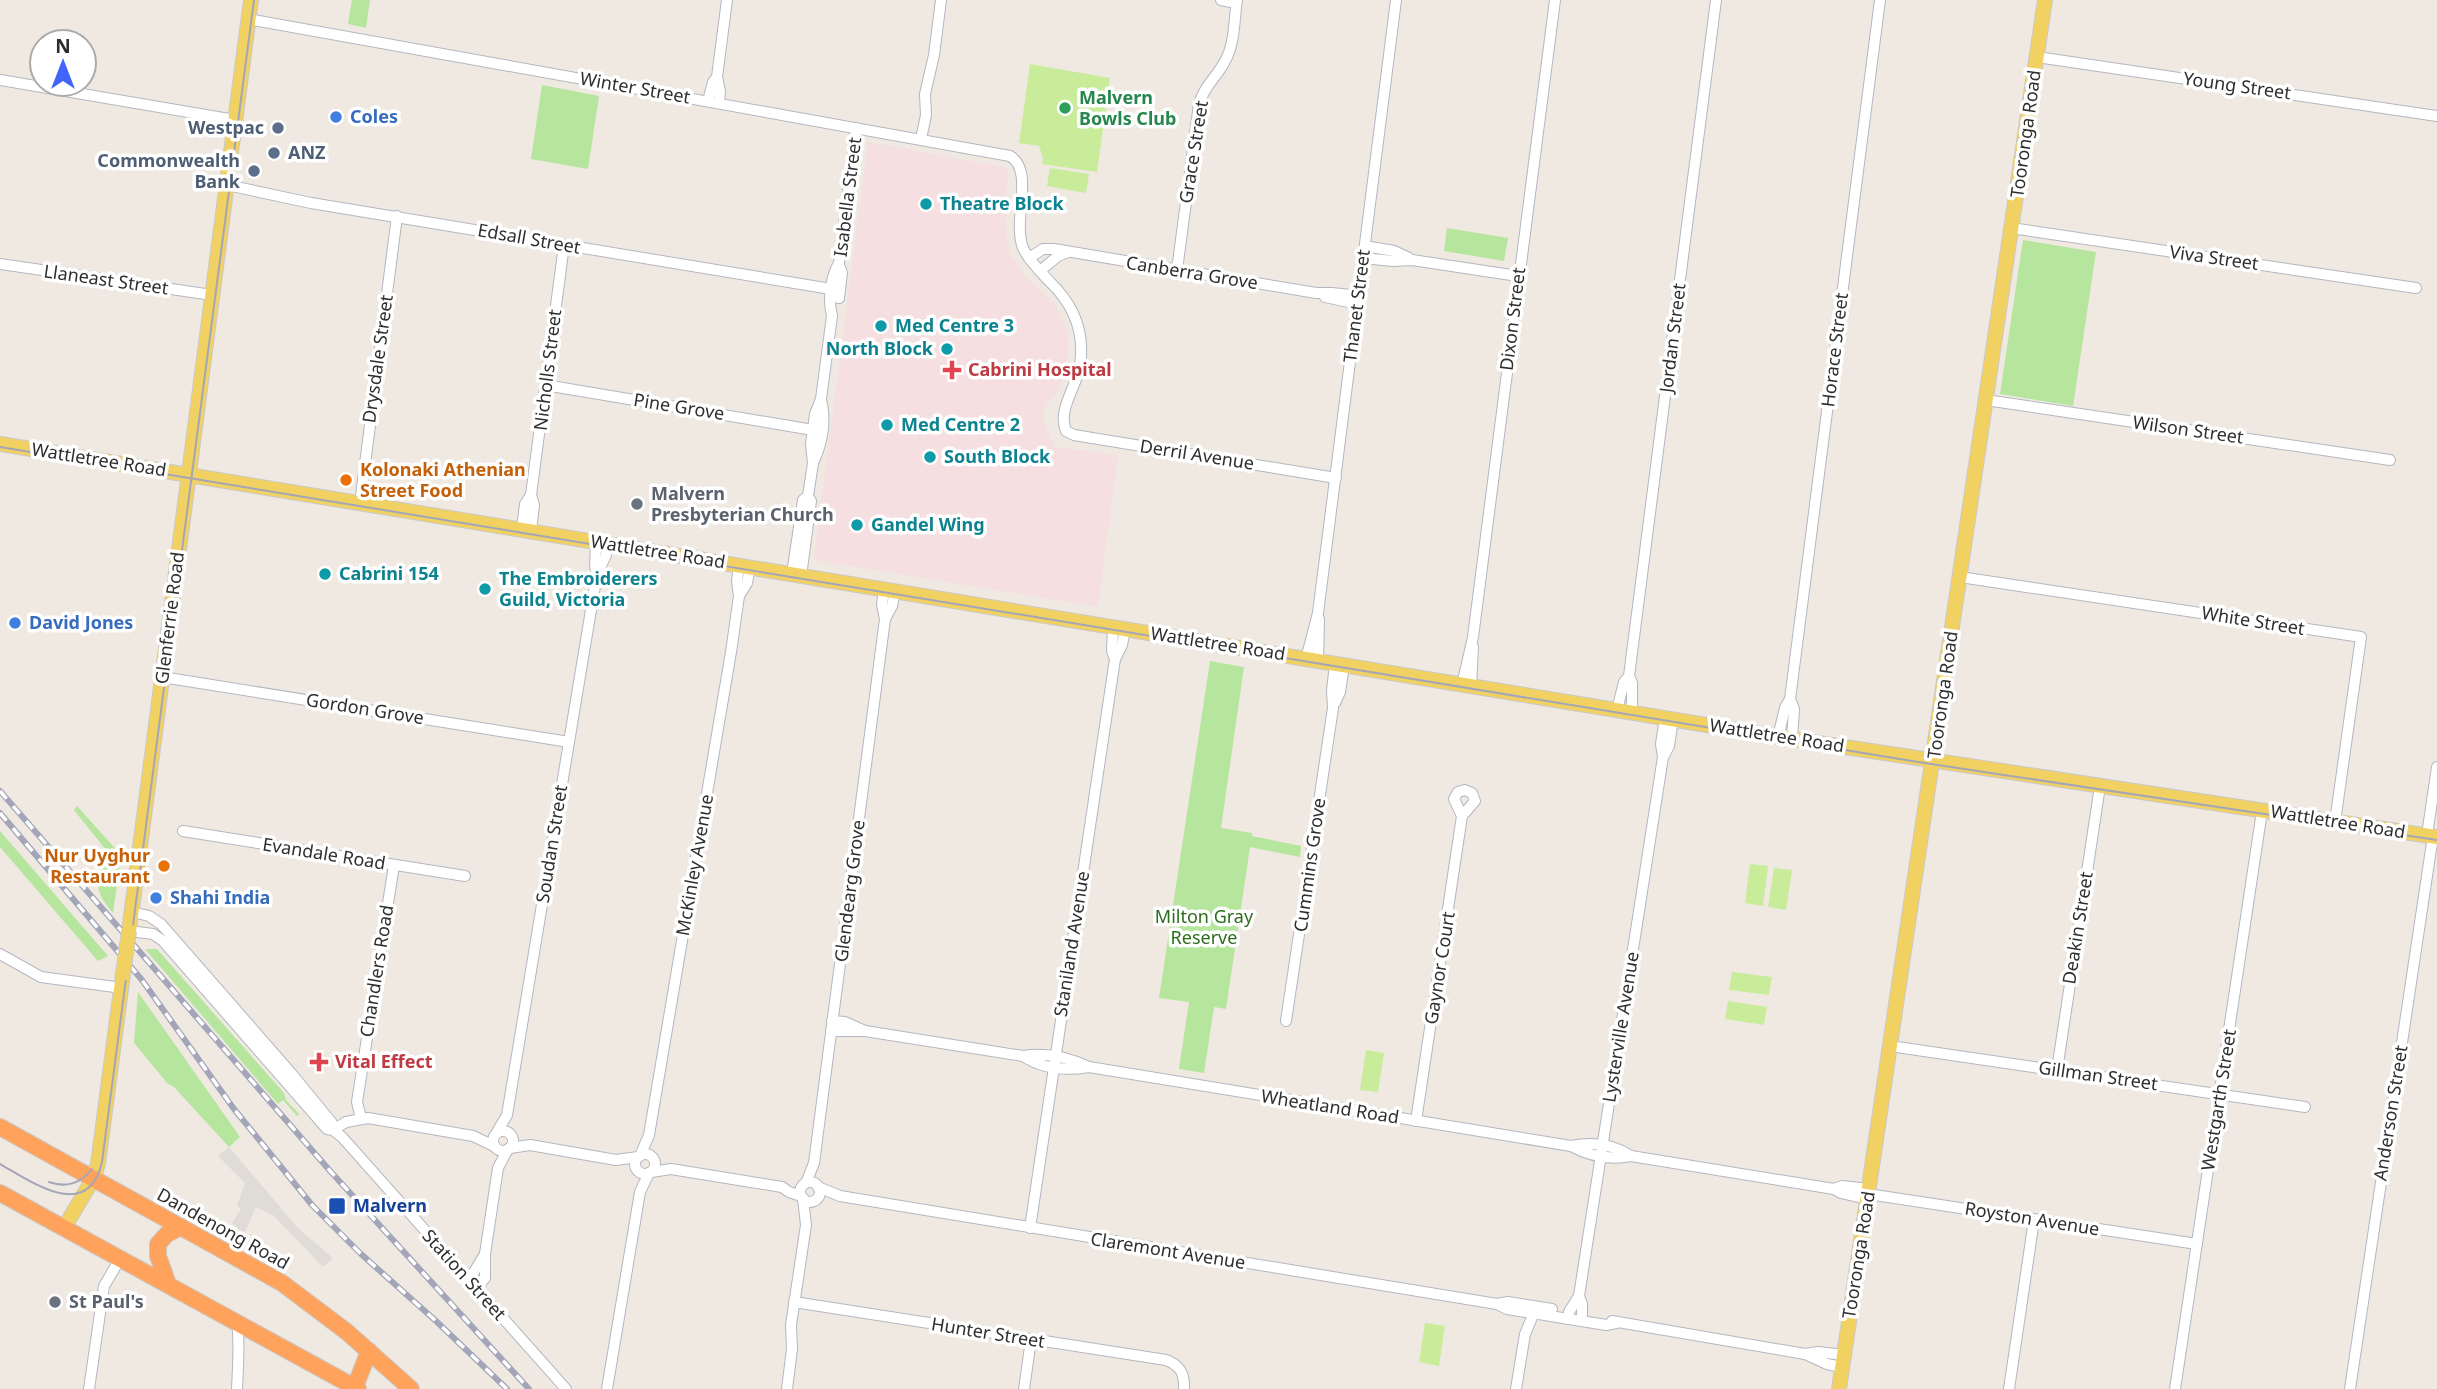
<svg xmlns="http://www.w3.org/2000/svg" width="2437" height="1389" font-family="'Noto Sans',sans-serif">
  <style>
    .medical { fill: #f5dfe0 }
    .green { fill: #b6e59e }
    .pitch { fill: #c9ec9a }
    .plaza { fill: #dfdcd8 }
    .lines { fill: none; stroke-linecap: round; stroke-linejoin: round }
    .minor-casing { stroke: #b4b7c1; stroke-width: 12 }
    .major-casing { stroke: #c9c9c9; stroke-width: 16 }
    .highway-casing { stroke: #c9c9c9; stroke-width: 18 }
    .minor { stroke: #fff; stroke-width: 10 }
    .major { stroke: #f2d163; stroke-width: 14 }
    .highway { stroke: #ffa35c; stroke-width: 16 }
    .tram { stroke: #a3a6b8; stroke-width: 2 }
    .rail-casing { stroke: #a3a6b8; stroke-width: 6 }
    .rail { stroke: #fff; stroke-width: 3.5; stroke-dasharray: 10; stroke-linecap: butt }
    .major-bridge-casing { stroke: #c9c9c9; stroke-width: 16; stroke-linecap: butt }
    .major-bridge { stroke: #f2d163; stroke-width: 14 }
    .leisure-dot { fill: #2e9e5b; stroke: #fff; stroke-width: 2.5 }
    .shop-dot { fill: #3f7fe0; stroke: #fff; stroke-width: 2.5 }
    .service-dot { fill: #5c6f8a; stroke: #fff; stroke-width: 2.5 }
    .culture-dot { fill: #0f9aa8; stroke: #fff; stroke-width: 2.5 }
    .health-dot { fill: #e0444e; stroke: #fff; stroke-width: 2.5 }
    .food-dot { fill: #e8710a; stroke: #fff; stroke-width: 2.5 }
    .worship-dot { fill: #6b7280; stroke: #fff; stroke-width: 2.5 }
    .transit-dot { fill: #1a4fb4; stroke: #fff; stroke-width: 2.5 }
    .labels { text-anchor: middle; stroke-width: 7; stroke-linejoin: round; paint-order: stroke }
    .street-label { font-size: 18px; fill: #2e2e2e; stroke: #fff }
    .leisure-label { font-size: 18px; font-weight: bold; fill: #27864d; stroke: #fff; text-anchor: start }
    .shop-label { font-size: 18px; font-weight: bold; fill: #366cbe; stroke: #fff; text-anchor: start }
    .service-label { font-size: 18px; font-weight: bold; fill: #4e5e75; stroke: #fff; text-anchor: end }
    .culture-label { font-size: 18px; font-weight: bold; fill: #0d838f; stroke: #fff; text-anchor: start }
    .health-label { font-size: 18px; font-weight: bold; fill: #be3a42; stroke: #fff; text-anchor: start }
    .food-label { font-size: 18px; font-weight: bold; fill: #c56008; stroke: #fff; text-anchor: start }
    .worship-label { font-size: 18px; font-weight: bold; fill: #5b616d; stroke: #fff; text-anchor: start }
    .park-label { font-size: 18px; fill: #2c6e1b; stroke: #fff }
    .transit-label { font-size: 18px; font-weight: bold; fill: #164399; stroke: #fff; text-anchor: start }
  </style>
  <rect width="100%" height="100%" fill="#efe9e1"/>
  <path class="medical" d="M868,142L1008,168L1005,223L1009,251L1023,274L1055,304L1068,333L1069,346L1064,377L1059,389L1043,410L1044,424L1055,447L1118,455L1098,607L818,561L814,557Z"/>
  <g class="green">
    <path d="M352,0H370L366,28L348,24Z"/>
    <path d="M542,85L599,96L588,169L531,159Z"/>
    <path d="M1447,228L1508,238L1504,261L1444,251Z"/>
    <path d="M2023,240L2096,252L2073,406L2000,394Z"/>
    <path d="M1210,661L1244,667L1221,828L1252,833V836L1301,846L1300,857L1250,847L1226,1009L1214,1007L1204,1073L1179,1069L1189,1002L1159,998Z"/>
    <path d="M77,806L121,855L113,913C97,894 91,881 108,858L106,850L74,810Z"/>
    <path d="M0,831L108,956L98,961L0,847Z"/>
    <path d="M145,949H157L284,1093L286,1100L299,1114L297,1116L283,1100L278,1104Z"/>
    <path d="M138,992L240,1137L229,1147L174,1087L168,1084L134,1043Z"/>
  </g>
  <g class="pitch">
    <path d="M1030,64L1110,78L1097,172L1042,164L1043,158L1039,146L1019,143Z"/>
    <path d="M1050,168L1089,174L1086,193L1047,186Z"/>
    <path d="M1750,864L1768,866L1763,906L1745,903Z"/>
    <path d="M1774,868L1792,870L1786,910L1768,907Z"/>
    <path d="M1732,972L1772,977L1769,995L1729,990Z"/>
    <path d="M1728,1001L1767,1007L1764,1025L1725,1019Z"/>
    <path d="M1366,1050L1384,1053L1378,1092L1360,1090Z"/>
    <path d="M1425,1323L1445,1326L1439,1366L1419,1362Z"/>
  </g>
  <path class="plaza" d="M229,1147L298,1228L333,1258L323,1267L273,1215L256,1207L244,1234L232,1223L241,1209L237,1206L245,1183L218,1156Z"/>
  <g class="lines">
    <defs>
      <g id="minor">
        <path d="M1221,0L1236,3"/>
        <path d="M248,19L1010,156C1035,171 1012,219 1023,248C1029,261 1040,271 1050,282C1073,304 1085,332 1080,365C1077,387 1057,409 1066,431L1074,435L1336,478"/>
        <path d="M2037,57L2437,116"/>
        <path d="M717,77L720,91L719,103"/>
        <path d="M0,80L235,120"/>
        <path d="M708,101L713,82L717,77L727,0"/>
        <path d="M921,139L926,115L925,94L934,55L941,0"/>
        <path d="M227,185L311,203L831,289L834,290L839,298"/>
        <path d="M2011,228L2416,288"/>
        <path d="M1365,246L1394,251L1409,258"/>
        <path d="M1029,258L1043,249H1054L1316,293H1332L1359,296"/>
        <path d="M1363,258L1393,261L1412,260L1518,276"/>
        <path d="M0,264L212,295"/>
        <path d="M839,265L842,273L839,298"/>
        <path d="M1177,270L1199,104C1204,86 1217,77 1225,61C1235,44 1234,19 1237,0"/>
        <path d="M1040,271L1058,256L1068,252"/>
        <path d="M1325,297L1358,304"/>
        <path d="M545,385L813,430"/>
        <path d="M1986,400L2390,460"/>
        <path d="M814,461C823,441 826,420 821,399"/>
        <path d="M360,503L397,216"/>
        <path d="M522,529L525,504L531,495"/>
        <path d="M531,531L534,505L531,495L564,245"/>
        <path d="M596,542L595,566L597,574"/>
        <path d="M792,574L803,500L808,496"/>
        <path d="M801,576L811,501L808,496L813,463L811,444L815,414L821,399L832,316C828,299 830,279 839,263L856,128"/>
        <path d="M1960,577L2361,637L2335,822"/>
        <path d="M884,589L882,605L885,619"/>
        <path d="M739,596L747,583L750,567"/>
        <path d="M1113,627L1112,651L1115,659"/>
        <path d="M1306,659L1318,613L1396,0"/>
        <path d="M1318,661L1319,619"/>
        <path d="M1629,676L1632,683V713"/>
        <path d="M162,677L569,742"/>
        <path d="M1462,685L1473,637L1555,0"/>
        <path d="M1471,686L1473,647"/>
        <path d="M1790,699L1794,709L1792,739"/>
        <path d="M1335,703L1340,692L1344,665"/>
        <path d="M1617,710L1624,682L1629,676L1716,0"/>
        <path d="M1778,737L1785,708L1790,699L1880,0"/>
        <path d="M1663,757L1669,746L1673,719"/>
        <path d="M183,831L465,876"/>
        <path d="M2427,835L2437,767"/>
        <path d="M132,912L149,916L161,924L291,1073L332,1123"/>
        <path d="M129,931L153,934L163,941L327,1129L333,1130L342,1137L566,1389"/>
        <path d="M0,954L41,977L122,988"/>
        <path d="M832,1021L845,1022L865,1031"/>
        <path d="M1286,1021L1333,708L1332,690L1335,664"/>
        <path d="M831,1031H865L1023,1056C1046,1052 1068,1057 1089,1067L1571,1146C1589,1156 1610,1160 1631,1156L1834,1189L1842,1186L1869,1189"/>
        <path d="M1890,1046L2305,1107"/>
        <path d="M1023,1056C1043,1069 1066,1071 1089,1067"/>
        <path d="M2057,1070L2100,786"/>
        <path d="M361,1118L357,1102L394,865"/>
        <path d="M1416,1121L1462,816L1454,799L1458,792L1465,790L1472,793L1475,801L1462,816"/>
        <path d="M333,1130L346,1122L368,1118L473,1136L494,1146"/>
        <circle cx="503" cy="1141" r="10"/>
        <path d="M497,1132L507,1115L597,574L606,555L608,544"/>
        <path d="M1571,1146C1591,1142 1613,1144 1631,1156"/>
        <path d="M510,1148L530,1145L616,1160L638,1157"/>
        <circle cx="645" cy="1164" r="10"/>
        <path d="M640,1156L649,1135L731,652L739,596L737,581L739,566"/>
        <path d="M651,1172L671,1169L782,1187L789,1192L801,1196"/>
        <circle cx="810" cy="1192" r="10"/>
        <path d="M806,1183L814,1163L885,619L892,606L895,591"/>
        <path d="M818,1187L840,1196L1497,1304L1507,1309L1606,1325L1616,1323"/>
        <path d="M1834,1189L1841,1193L1867,1199"/>
        <path d="M1868,1194L2197,1244"/>
        <path d="M1030,1228L1115,659L1122,645L1125,629"/>
        <path d="M467,1278L474,1272L485,1254"/>
        <path d="M476,1289L485,1278V1254L498,1168L508,1149"/>
        <path d="M794,1302L1166,1360C1180,1365 1185,1374 1184,1389"/>
        <path d="M1497,1304L1508,1302L1552,1309"/>
        <path d="M1568,1319L1569,1312L1579,1296"/>
        <path d="M237,1321C240,1344 238,1366 237,1389"/>
        <path d="M1582,1321V1304L1579,1296L1663,757L1661,744L1665,718"/>
        <path d="M1612,1321L1805,1354L1827,1364L1842,1367"/>
        <path d="M1805,1354L1818,1352L1844,1355"/>
        <path d="M89,1389L104,1286L120,1259"/>
        <path d="M607,1389L640,1192L649,1173"/>
        <path d="M787,1389L792,1349L791,1325L806,1225L803,1198"/>
        <path d="M1024,1389L1031,1340"/>
        <path d="M1516,1389L1525,1334L1536,1308"/>
        <path d="M2009,1389L2034,1220"/>
        <path d="M2175,1389L2262,811"/>
        <path d="M2350,1389L2433,836"/>
      </g>
      <g id="major">
        <path d="M0,444L1792,739L2437,837"/>
        <path d="M129,931L251,0"/>
        <path d="M64,1228L93,1179L98,1164L123,974"/>
        <path d="M1839,1389L2045,0"/>
      </g>
      <g id="highway">
        <path d="M0,1127L282,1283L347,1332L411,1389"/>
        <path d="M0,1193L358,1389"/>
        <path d="M168,1284L158,1256V1244L167,1234L181,1227"/>
        <path d="M355,1387L369,1351"/>
      </g>
    </defs>
    <use href="#minor" class="minor-casing"/>
    <use href="#major" class="major-casing"/>
    <use href="#highway" class="highway-casing"/>
    <use href="#minor" class="minor"/>
    <use href="#major" class="major"/>
    <use href="#highway" class="highway"/>
    <g class="tram">
      <path d="M0,447L1918,762L2437,840"/>
      <path d="M0,1164C32,1182 88,1223 102,1162L254,0"/>
      <path d="M49,1182C66,1188 81,1183 92,1169"/>
    </g>
    <defs>
      <g id="rail">
        <path d="M0,791L331,1172L529,1389"/>
        <path d="M0,813L142,980L234,1109L312,1205L361,1254L436,1321L507,1389"/>
      </g>
    </defs>
    <use href="#rail" class="rail-casing"/>
    <use href="#rail" class="rail"/>
    <defs>
      <path id="major-bridge" d="M123,974L129,931"/>
    </defs>
    <use href="#major-bridge" class="major-bridge-casing"/>
    <use href="#major-bridge" class="major-bridge"/>
  </g>
  <circle class="leisure-dot" cx="1065" cy="108" r="7"/>
  <g class="shop-dot">
    <circle cx="336" cy="117" r="7"/>
    <circle cx="15" cy="623" r="7"/>
    <circle cx="156" cy="898" r="7"/>
  </g>
  <g class="service-dot">
    <circle cx="278" cy="128" r="7"/>
    <circle cx="274" cy="153" r="7"/>
    <circle cx="254" cy="171" r="7"/>
  </g>
  <g class="culture-dot">
    <circle cx="926" cy="204" r="7"/>
    <circle cx="881" cy="326" r="7"/>
    <circle cx="947" cy="349" r="7"/>
    <circle cx="887" cy="425" r="7"/>
    <circle cx="930" cy="457" r="7"/>
    <circle cx="857" cy="525" r="7"/>
    <circle cx="325" cy="574" r="7"/>
    <circle cx="485" cy="589" r="7"/>
  </g>
  <g class="health-dot">
    <path d="M948.5 359.5h7v7h7v7h-7v7h-7v-7h-7v-7h7z"/>
    <path d="M315.5 1051.5h7v7h7v7h-7v7h-7v-7h-7v-7h7z"/>
  </g>
  <g class="food-dot">
    <circle cx="346" cy="480" r="7"/>
    <circle cx="164" cy="866" r="7"/>
  </g>
  <g class="worship-dot">
    <circle cx="637" cy="504" r="7"/>
    <circle cx="55" cy="1302" r="7"/>
  </g>
  <rect class="transit-dot" x="328" y="1197" width="18" height="18" rx="3.5"/>
  <g class="labels">
    <g class="street-label">
      <text transform="translate(2237 86) rotate(8)" y="6">Young Street</text>
      <text transform="translate(635 88) rotate(10)" y="6">Winter Street</text>
      <text transform="translate(2026 134) rotate(-82)" y="6">Tooronga Road</text>
      <text transform="translate(1194 152) rotate(-81)" y="6">Grace Street</text>
      <text transform="translate(848 197) rotate(-83)" y="6">Isabella Street</text>
      <text transform="translate(529 239) rotate(10)" y="6">Edsall Street</text>
      <text transform="translate(2214 258) rotate(8)" y="6">Viva Street</text>
      <text transform="translate(1192 273) rotate(9)" y="6">Canberra Grove</text>
      <text transform="translate(106 280) rotate(8)" y="6">Llaneast Street</text>
      <text transform="translate(1357 306) rotate(-83)" y="6">Thanet Street</text>
      <text transform="translate(1513 319) rotate(-83)" y="6">Dixon Street</text>
      <text transform="translate(1673 338) rotate(-83)" y="6">Jordan Street</text>
      <text transform="translate(1835 350) rotate(-83)" y="6">Horace Street</text>
      <text transform="translate(378 359) rotate(-82)" y="6">Drysdale Street</text>
      <text transform="translate(548 370) rotate(-83)" y="6">Nicholls Street</text>
      <text transform="translate(679 407) rotate(9)" y="6">Pine Grove</text>
      <text transform="translate(2188 430) rotate(8)" y="6">Wilson Street</text>
      <text transform="translate(1197 455) rotate(9)" y="6">Derril Avenue</text>
      <text transform="translate(99 460) rotate(9)" y="6">Wattletree Road</text>
      <text transform="translate(658 552) rotate(9)" y="6">Wattletree Road</text>
      <text transform="translate(170 618) rotate(-83)" y="6">Glenferrie Road</text>
      <text transform="translate(2253 621) rotate(9)" y="6">White Street</text>
      <text transform="translate(1218 644) rotate(9)" y="6">Wattletree Road</text>
      <text transform="translate(1943 695) rotate(-82)" y="6">Tooronga Road</text>
      <text transform="translate(365 709) rotate(9)" y="6">Gordon Grove</text>
      <text transform="translate(1777 736) rotate(9)" y="6">Wattletree Road</text>
      <text transform="translate(2338 822) rotate(9)" y="6">Wattletree Road</text>
      <text transform="translate(552 844) rotate(-81)" y="6">Soudan Street</text>
      <text transform="translate(324 854) rotate(9)" y="6">Evandale Road</text>
      <text transform="translate(695 865) rotate(-80)" y="6">McKinley Avenue</text>
      <text transform="translate(1310 865) rotate(-82)" y="6">Cummins Grove</text>
      <text transform="translate(850 891) rotate(-83)" y="6">Glendearg Grove</text>
      <text transform="translate(2078 928) rotate(-81)" y="6">Deakin Street</text>
      <text transform="translate(1072 944) rotate(-81)" y="6">Staniland Avenue</text>
      <text transform="translate(1440 968) rotate(-81)" y="6">Gaynor Court</text>
      <text transform="translate(377 971) rotate(-81)" y="6">Chandlers Road</text>
      <text transform="translate(1621 1027) rotate(-81)" y="6">Lysterville Avenue</text>
      <text transform="translate(2098 1076) rotate(8)" y="6">Gillman Street</text>
      <text transform="translate(2219 1100) rotate(-81)" y="6">Westgarth Street</text>
      <text transform="translate(1330 1107) rotate(9)" y="6">Wheatland Road</text>
      <text transform="translate(2391 1113) rotate(-81)" y="6">Anderson Street</text>
      <text transform="translate(2032 1219) rotate(9)" y="6">Royston Avenue</text>
      <text transform="translate(223 1229) rotate(29)" y="6">Dandenong Road</text>
      <text transform="translate(1168 1251) rotate(9)" y="6">Claremont Avenue</text>
      <text transform="translate(1859 1255) rotate(-81)" y="6">Tooronga Road</text>
      <text transform="translate(464 1275) rotate(48)" y="6">Station Street</text>
      <text transform="translate(988 1333) rotate(9)" y="6">Hunter Street</text>
    </g>
    <g class="leisure-label">
      <text x="1079" y="104">Malvern<tspan x="1079" dy="21">Bowls Club</tspan></text>
    </g>
    <g class="shop-label">
      <text x="350" y="123">Coles</text>
      <text x="29" y="629">David Jones</text>
      <text x="170" y="904">Shahi India</text>
    </g>
    <g class="service-label">
      <text x="264" y="134">Westpac</text>
      <text x="288" y="159" text-anchor="start">ANZ</text>
      <text x="240" y="167">Commonwealth<tspan x="240" dy="21">Bank</tspan></text>
    </g>
    <g class="culture-label">
      <text x="940" y="210">Theatre Block</text>
      <text x="895" y="332">Med Centre 3</text>
      <text x="933" y="355" text-anchor="end">North Block</text>
      <text x="901" y="431">Med Centre 2</text>
      <text x="944" y="463">South Block</text>
      <text x="871" y="531">Gandel Wing</text>
      <text x="339" y="580">Cabrini 154</text>
      <text x="499" y="585">The Embroiderers<tspan x="499" dy="21">Guild, Victoria</tspan></text>
    </g>
    <g class="health-label">
      <text x="968" y="376">Cabrini Hospital</text>
      <text x="335" y="1068">Vital Effect</text>
    </g>
    <g class="food-label">
      <text x="360" y="476">Kolonaki Athenian<tspan x="360" dy="21">Street Food</tspan></text>
      <text x="150" y="862" text-anchor="end">Nur Uyghur<tspan x="150" dy="21">Restaurant</tspan></text>
    </g>
    <g class="worship-label">
      <text x="651" y="500">Malvern<tspan x="651" dy="21">Presbyterian Church</tspan></text>
      <text x="69" y="1308">St Paul's</text>
    </g>
    <g class="park-label">
      <text x="1204" y="923">Milton Gray<tspan x="1204" dy="21">Reserve</tspan></text>
    </g>
    <g class="transit-label">
      <text x="353" y="1212">Malvern</text>
    </g>
  </g>
  <g transform="translate(63 63)"><circle r="33" fill="#ffffff" stroke="#ababab" stroke-width="2"/>
  <path d="M0-5L12 26L0 18L-12 26Z" fill="#4264fb"/>
  <text y="-10" font-size="19" font-weight="bold" text-anchor="middle" fill="#2e2e2e">N</text>
  </g>
</svg>
